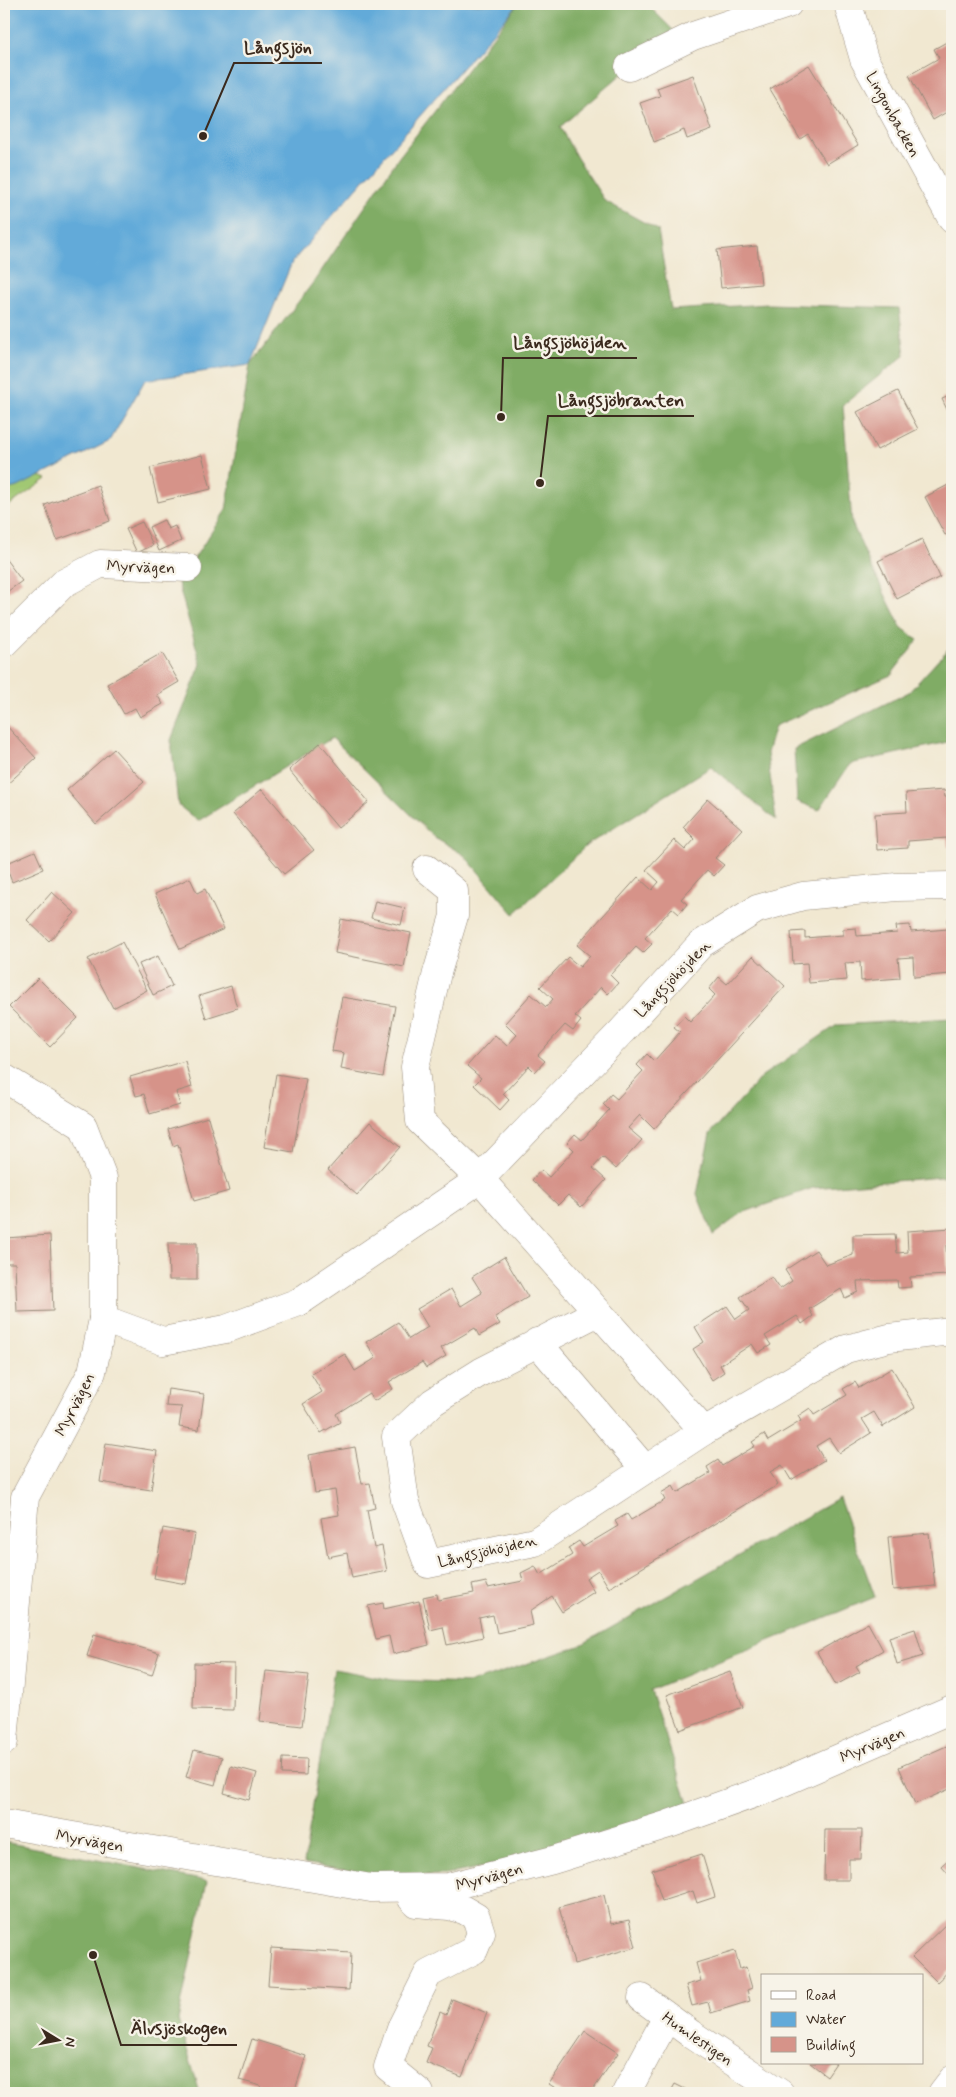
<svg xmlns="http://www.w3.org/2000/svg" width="956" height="2097" font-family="Mynerve,sans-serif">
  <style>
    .green { fill: #a1c873; stroke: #6e7948 }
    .forest { fill: #80ac65; stroke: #5e6b42 }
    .water { fill: #62aad9; stroke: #4e6a7c }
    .building { fill: #d69389 }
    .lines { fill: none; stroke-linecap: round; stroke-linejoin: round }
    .minor-casing { stroke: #968978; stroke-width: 29 }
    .minor { stroke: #fff; stroke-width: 28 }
    .labels { text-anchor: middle; stroke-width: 5; stroke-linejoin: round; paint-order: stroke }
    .street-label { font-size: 16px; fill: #3b2a1e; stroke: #f7f3e8 }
    .leader { fill: none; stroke: #3b2a1e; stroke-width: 2 }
    .callout-dot { fill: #3b2a1e; stroke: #f7f3e8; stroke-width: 2 }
    .callout-label { font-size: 18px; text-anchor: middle; font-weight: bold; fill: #3b2a1e; stroke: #f7f3e8; stroke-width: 5; stroke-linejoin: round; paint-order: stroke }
  </style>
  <rect width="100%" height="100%" fill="#f7f3e8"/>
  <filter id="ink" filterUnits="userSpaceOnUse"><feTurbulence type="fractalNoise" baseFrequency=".02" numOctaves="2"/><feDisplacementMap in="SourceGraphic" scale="10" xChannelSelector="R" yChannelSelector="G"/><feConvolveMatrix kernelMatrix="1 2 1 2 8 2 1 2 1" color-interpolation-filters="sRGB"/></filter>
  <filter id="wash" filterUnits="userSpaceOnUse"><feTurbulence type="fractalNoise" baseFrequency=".0096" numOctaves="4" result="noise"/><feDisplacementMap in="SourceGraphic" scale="20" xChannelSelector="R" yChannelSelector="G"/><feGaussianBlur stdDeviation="1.12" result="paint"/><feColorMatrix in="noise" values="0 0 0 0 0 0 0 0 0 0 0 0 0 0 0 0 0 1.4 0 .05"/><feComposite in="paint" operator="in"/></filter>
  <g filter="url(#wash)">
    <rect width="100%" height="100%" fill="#f1e8d1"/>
    <path class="green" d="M4,461L47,479L4,509Z"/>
    <g class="forest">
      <path d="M518,4H647L673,30L560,127L577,158L605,201L658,230L671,310L768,304L899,308L905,355L843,405L852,523L868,560L901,627L918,640L891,675L775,726L767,753L776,820L711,767L587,845L514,914L464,855L434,837L332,738L198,821L178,805L171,740L201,664L178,583L226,510L250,365L315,280L399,157Z"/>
      <path d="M952,645V741L850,764L819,810L797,801L794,749L909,692Z"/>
      <path d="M952,1018V1176L813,1188L742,1213L713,1235L697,1194L710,1134L762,1076L837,1025Z"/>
      <path d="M839,1498L875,1597L650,1690L689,1806L526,1858L445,1875H373L304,1863L334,1669L393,1680L470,1683L579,1646Z"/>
      <path d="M4,1842L207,1881L178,2020L200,2093H4Z"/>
    </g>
    <path class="water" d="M4,4H518L292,262L250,365L145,380L110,441L18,487L4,490Z"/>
    <g id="blocks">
      <g class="building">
        <path d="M952,39V109L933,120L909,75L939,58L934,49Z"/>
        <path d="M809,65L858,145L827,164L808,134L800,139L770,89Z"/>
        <path d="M693,75L712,130L687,139L684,130L654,142L640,103L660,96L657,88Z"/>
        <path d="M757,246L761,284L721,288L717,250Z"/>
        <path d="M898,391L918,429L877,450L857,412Z"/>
        <path d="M952,395V420L942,399Z"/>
        <path d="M202,455L211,489L158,502L150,468Z"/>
        <path d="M952,483V532L945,535L925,497Z"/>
        <path d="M98,485L110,521L57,540L45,505Z"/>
        <path d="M164,520L168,529L175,526L181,541L159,551L149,527Z"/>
        <path d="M142,522L153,545L137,553L126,529Z"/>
        <path d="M922,539L940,577L897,599L878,561Z"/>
        <path d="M4,557L22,581L4,594Z"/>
        <path d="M162,653L179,682L157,695L163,704L140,717L135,708L124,714L107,684Z"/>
        <path d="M4,723L36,758L4,787Z"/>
        <path d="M320,743L369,802L338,828L289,770Z"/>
        <path d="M114,749L144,782L96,824L67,790Z"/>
        <path d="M262,789L314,850L284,874L233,814Z"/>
        <path d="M944,790L945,797H952V847H948L947,838L908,841V848L877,850L875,814L907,812L906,793Z"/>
        <path d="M708,799L742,829L715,858L724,865L714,876L707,870L681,899L687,904L679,914L672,908L645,938L652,944L643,953L636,947L610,975L618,983L608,994L601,987L575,1016L581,1021L573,1031L565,1025L538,1055L545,1061L535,1072L529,1066L503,1094L509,1100L500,1110L474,1085L481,1078L467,1066L495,1035L507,1046L517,1035L505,1023L531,994L546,1007L553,999L540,987L568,957L580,967L590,956L577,945L638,877L652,890L659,882L646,870L674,840L685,850L695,839L683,827Z"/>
        <path d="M35,851L43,869L12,882L5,864Z"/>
        <path d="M190,878L197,893L205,889L224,929L180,949L155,894Z"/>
        <path d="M52,892L75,913L49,941L27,920Z"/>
        <path d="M375,901L405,908L401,925L371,918Z"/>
        <path d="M341,919L411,933L404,967L335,953Z"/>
        <path d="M947,920H952L951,974L914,977L913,957L898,958L900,978L861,981L860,962L845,963L847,980L809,983L807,963L793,964L791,932L805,931V938L843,935V929L856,928L857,936L897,933L896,926L910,925L911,932L948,929Z"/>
        <path d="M122,942L147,990L113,1008L88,959Z"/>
        <path d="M158,956L172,986L153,995L139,964Z"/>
        <path d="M753,956L785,986L654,1129L640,1115L628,1128L642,1140L616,1169L603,1157L593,1168L606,1180L581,1207L568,1195L558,1205L532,1180L541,1170L549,1177L574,1150L567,1143L575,1134L582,1140L609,1110L603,1104L611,1094L617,1099L643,1071L637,1065L647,1054L654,1061L680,1032L674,1027L684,1016L690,1022L715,995L709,989L719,977L727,984Z"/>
        <path d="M38,978L78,1018L50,1047L9,1007Z"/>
        <path d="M231,986L237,1008L206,1018L199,996Z"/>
        <path d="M342,997L395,1006L383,1077L341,1069L344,1053L332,1051Z"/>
        <path d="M185,1061L192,1087L176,1092L180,1105L150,1114L144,1094L136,1096L130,1077Z"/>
        <path d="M276,1074L306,1079L293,1152L264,1147Z"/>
        <path d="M208,1117L229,1191L194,1201L178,1144L173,1146L168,1129Z"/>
        <path d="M370,1122L400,1147L357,1195L328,1170Z"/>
        <path d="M952,1228V1246H946L948,1275L910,1277L911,1287L898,1288L897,1280L857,1281L858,1292L845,1298L841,1289L809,1309L813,1316L802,1324L797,1316L765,1336L771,1345L758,1353L752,1344L720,1365L724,1372L712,1380L693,1349L704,1342L695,1327L727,1306L736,1319L749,1310L740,1297L772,1277L780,1289L792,1281L785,1270L816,1250L826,1265L853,1255V1235L895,1234L897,1253L908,1252L907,1231Z"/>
        <path d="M50,1235L53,1311L17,1312L15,1263H6L5,1238Z"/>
        <path d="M168,1243H197V1280H169Z"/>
        <path d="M504,1257L528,1297L495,1317L500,1324L479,1336L475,1328L441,1348L446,1356L426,1368L422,1362L389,1382L393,1389L374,1401L369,1393L336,1414L340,1422L321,1433L303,1404L322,1392L311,1374L345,1354L355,1371L376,1358L366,1342L398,1322L409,1339L428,1327L417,1309L451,1289L461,1306L482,1293L472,1277Z"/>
        <path d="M892,1368L915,1407L883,1427L874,1412L862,1419L871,1433L839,1453L829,1438L816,1446L824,1460L791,1480L782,1465L770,1472L778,1485L609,1588L598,1570L586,1578L594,1592L562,1612L552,1596L530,1611L533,1625L497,1633L493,1615L479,1618L483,1637L447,1645L443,1627L430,1630L423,1597L437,1594L438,1600L474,1593L472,1585L486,1582L488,1588L523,1581L521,1573L535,1566L540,1575L572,1555L568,1548L579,1541L583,1547L618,1526L615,1521L627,1514L631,1520L665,1500L661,1493L673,1486L677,1493L710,1473L707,1467L718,1460L722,1466L755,1446L752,1442L764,1434L768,1441L801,1421L798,1416L810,1408L814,1415L847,1395L843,1389L855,1382L859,1388Z"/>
        <path d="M168,1389L204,1394L199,1430L179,1427L182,1407L166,1406Z"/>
        <path d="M106,1443L157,1451L151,1490L100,1482Z"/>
        <path d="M355,1447L362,1484L370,1483L375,1508L367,1510L374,1548L382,1546L387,1571L352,1578L347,1553L328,1557L321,1518L339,1515L335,1490L315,1493L309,1455Z"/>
        <path d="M163,1528L195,1534L186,1584L154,1578Z"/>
        <path d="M929,1533L935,1586L893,1590L888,1537Z"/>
        <path d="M419,1601L429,1645L393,1654L389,1636L376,1639L368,1606L383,1603L384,1609Z"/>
        <path d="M868,1623L883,1650L856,1666L860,1672L836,1685L817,1652Z"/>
        <path d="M915,1629L923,1656L897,1664L889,1637Z"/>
        <path d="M94,1634L159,1653L152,1675L87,1656Z"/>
        <path d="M194,1663L234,1664L233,1710L193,1709Z"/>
        <path d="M266,1671L309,1675L302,1726L260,1721Z"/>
        <path d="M730,1672L743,1707L680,1730L667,1695Z"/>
        <path d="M951,1744L952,1788L915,1804L899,1767Z"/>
        <path d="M194,1750L222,1757L215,1785L186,1777Z"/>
        <path d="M283,1758L307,1759L306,1775L282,1774Z"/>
        <path d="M231,1766L257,1773L249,1800L224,1793Z"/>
        <path d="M825,1830H862L861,1859H849V1880H824Z"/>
        <path d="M702,1854L715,1897L697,1903L693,1891L662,1901L652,1870Z"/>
        <path d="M952,1856V1878L941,1866Z"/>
        <path d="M604,1895L611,1924L629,1920L636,1947L574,1964L559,1907Z"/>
        <path d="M951,1919L952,1968L937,1982L912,1957Z"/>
        <path d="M271,1948L351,1953L349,1990L268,1985Z"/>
        <path d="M735,1951L740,1969L746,1967L752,1988L747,1990L750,2001L711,2013L708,2002L692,2006L686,1985L701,1981L696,1963Z"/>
        <path d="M452,1999L487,2013L462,2077L426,2063L432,2048L427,2046L440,2012L446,2015Z"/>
        <path d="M585,2031L618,2053L591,2093H563L549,2084Z"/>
        <path d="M252,2039L306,2056L294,2093H259L261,2086L239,2080Z"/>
        <path d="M810,2063H836L827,2076Z"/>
        <path d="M675,2084L693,2093H670Z"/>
      </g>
    </g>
  </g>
  <g filter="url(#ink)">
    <use href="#blocks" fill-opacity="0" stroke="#968978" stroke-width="1"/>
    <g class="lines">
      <defs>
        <g id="minor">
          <path d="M848,4L864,59L952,219"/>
          <path d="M629,67L693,36L788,4"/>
          <path d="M4,643L64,583L100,564L188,568"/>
          <path d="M427,869L454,891V916L437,973L415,1067L420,1121L480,1179L704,1431"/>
          <path d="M4,1078L83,1126L103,1178V1319L92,1372L25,1497L4,1741"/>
          <path d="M598,1312L481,1372L433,1402L396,1437L405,1501L428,1564L535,1542L704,1431L846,1349L889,1338L952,1331"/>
          <path d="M103,1319L163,1341L226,1329L299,1302L480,1179L622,1031L701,944L757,909L803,896L897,887L952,886"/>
          <path d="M537,1342L645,1469"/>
          <path d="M4,1824L371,1888L448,1887L553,1860L669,1824L770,1788L952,1709"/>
          <path d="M412,1899L416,1903L449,1906L464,1910L476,1917L481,1933L474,1950L428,1974L402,2026L388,2067L420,2093"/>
          <path d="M642,1998L691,2034L780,2093"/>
          <path d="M626,2093L667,2017"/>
          <path d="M942,2093L952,2080"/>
        </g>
      </defs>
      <use href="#minor" class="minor-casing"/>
      <use href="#minor" class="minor"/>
    </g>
  </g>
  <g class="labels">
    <g class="street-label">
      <text transform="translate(894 114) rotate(61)" y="6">Lingonbacken</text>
      <text transform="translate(141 566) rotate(2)" y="6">Myrvägen</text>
      <text transform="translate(672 978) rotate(-46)" y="6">Långsjöhöjden</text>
      <text transform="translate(74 1404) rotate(-63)" y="6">Myrvägen</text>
      <text transform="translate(487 1550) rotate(-13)" y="6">Långsjöhöjden</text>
      <text transform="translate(872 1744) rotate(-23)" y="6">Myrvägen</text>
      <text transform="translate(90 1840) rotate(10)" y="6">Myrvägen</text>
      <text transform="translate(489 1876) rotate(-15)" y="6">Myrvägen</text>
      <text transform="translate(698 2038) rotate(35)" y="6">Humlestigen</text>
    </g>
  </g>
  <path class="leader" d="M203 136L234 63H322M501 417L503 358H637M540 483L548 416H694M93 1955L121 2045H237"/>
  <g class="callout-dot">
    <circle cx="203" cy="136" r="5"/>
    <circle cx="501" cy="417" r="5"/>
    <circle cx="540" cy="483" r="5"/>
    <circle cx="93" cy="1955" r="5"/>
  </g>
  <g class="callout-label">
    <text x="278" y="53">Långsjön</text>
    <text x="570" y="348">Långsjöhöjden</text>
    <text x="621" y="406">Långsjöbranten</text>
    <text x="179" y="2034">Älvsjöskogen</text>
  </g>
  <rect width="956" height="2097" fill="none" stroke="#f7f3e8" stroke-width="20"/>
  <rect x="761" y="1974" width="162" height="90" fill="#f7f3e8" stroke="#aca397"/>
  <rect x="771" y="1991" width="25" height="8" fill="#ffffff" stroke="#aca397"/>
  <text x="806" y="2000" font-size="15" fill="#3b2a1e">Road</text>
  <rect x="771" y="2012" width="25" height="15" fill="#62aad9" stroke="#aca397"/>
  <text x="806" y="2024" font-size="15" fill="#3b2a1e">Water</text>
  <rect x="771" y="2037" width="25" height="15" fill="#d69389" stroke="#aca397"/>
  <text x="806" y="2050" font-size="15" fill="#3b2a1e">Building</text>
  <g transform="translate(58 2040) rotate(100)" stroke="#f7f3e8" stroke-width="4" paint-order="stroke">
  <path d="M0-4L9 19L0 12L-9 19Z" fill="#3b2a1e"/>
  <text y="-8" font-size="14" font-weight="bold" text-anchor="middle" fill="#3b2a1e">N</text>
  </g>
</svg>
